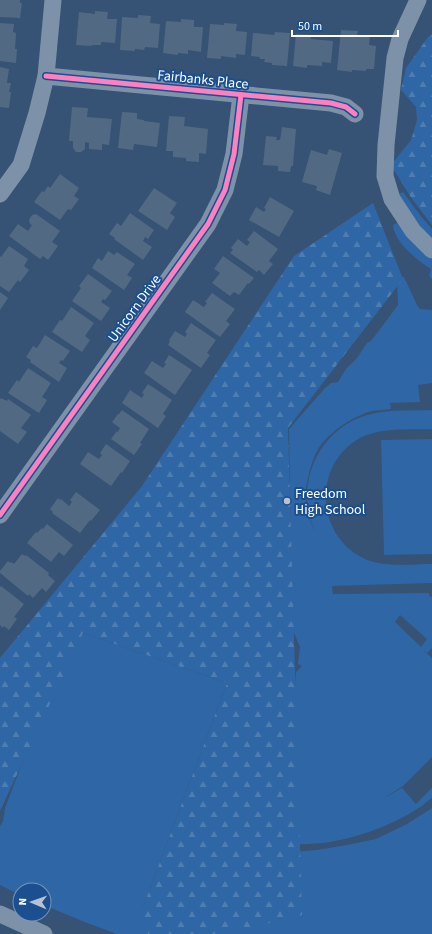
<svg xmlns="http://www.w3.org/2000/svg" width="432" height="934" font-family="'Source Sans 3',sans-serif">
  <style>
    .green { fill: #2f66a5; fill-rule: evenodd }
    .forest { fill: url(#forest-firs) }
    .building { fill: #526984 }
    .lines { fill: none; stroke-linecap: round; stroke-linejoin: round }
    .minor { stroke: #7d92a8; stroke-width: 17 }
    .cycleway-casing { stroke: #1b4f8f; stroke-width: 8 }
    .cycleway { stroke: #ff80c0; stroke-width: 5 }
    .poi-dot { fill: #b9c2ce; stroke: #1b4f8f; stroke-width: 1.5 }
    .labels { text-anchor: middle; stroke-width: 4; stroke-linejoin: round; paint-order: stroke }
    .street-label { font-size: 14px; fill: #fff; stroke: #1b4f8f }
    .poi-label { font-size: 14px; fill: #fff; stroke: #1b4f8f; text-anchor: start }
  </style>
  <defs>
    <pattern id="forest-firs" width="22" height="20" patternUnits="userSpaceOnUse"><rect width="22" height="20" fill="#2f66a5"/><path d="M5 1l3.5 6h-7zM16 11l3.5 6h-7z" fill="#4e7db2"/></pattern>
  </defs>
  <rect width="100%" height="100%" fill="#365274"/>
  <g class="green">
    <path d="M403,192L420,215L432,229V243L397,195Z"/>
    <path d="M397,223H399L421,249L432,259V279L429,276L431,269C418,261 393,241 393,225Z"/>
    <path d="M400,277H404L417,305L420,309L432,310V383L418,385L420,402L390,403L391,409C385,410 378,410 372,411C353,416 329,432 318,449C313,458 310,468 308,478C303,495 306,515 315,531C313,525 309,518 308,511C301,467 328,424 371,414C391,409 412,411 432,410V429C409,430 382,427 360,438C313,464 315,534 363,558C384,568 409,564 432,564V583L332,586L333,594L429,593V596L432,597V648L427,653L422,649L432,658V757L403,786L381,800L402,788L416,804L432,788V798C427,801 423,806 417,809C391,826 354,839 323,843C304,845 286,844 267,845L293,714L296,672L302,666L298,664L300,647L294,633L292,621L289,429L325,388L331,383L338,382L346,369L357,358L367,343L371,341L398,305L397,282ZM400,615L427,639L421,647L395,622Z"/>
    <path d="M432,439V554L384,555L381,440Z"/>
    <path d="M83,633L227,683L143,907L291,852L317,850L347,845L376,839L407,824L432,808V934H117L82,921L44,905V890H20V895L0,885V826L3,821L5,808L45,703Z"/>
  </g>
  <g class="forest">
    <path d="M432,34V225L431,224L410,196L391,165L411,140L417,120L416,107L401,90L406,68L428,37Z"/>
    <path d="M373,203L403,279L288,428L302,915L223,934H148L143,907L227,683L83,633L0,811V658L142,486L294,256Z"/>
  </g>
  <g class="building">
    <path d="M0,0H20V3H22L20,18L0,17Z"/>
    <path d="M95,11L108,12L107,19H117L115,43L101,42V45H92L91,46L76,45L79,12L95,14Z"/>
    <path d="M138,15L151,16L150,23L160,24L158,48L145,47L144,50L135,49V51L120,50L122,17L138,18Z"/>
    <path d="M181,19L194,20V27H203L201,52L188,50V54L178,53V55L163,53L166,21L181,22Z"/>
    <path d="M0,23L14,24L13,32L16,33L15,49H17L16,63L0,61Z"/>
    <path d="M224,23L237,24L236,31L247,32L245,55L236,54V58L221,56V59L207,58L210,24L224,25Z"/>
    <path d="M341,30L358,31L357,35L370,36L369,45L376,46L374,69H366V71L352,70V72L337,70Z"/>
    <path d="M275,32L290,33L287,66L272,65V63L264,62L265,59H260V57L251,56L253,33L274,35Z"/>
    <path d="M296,34L311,35V39L333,41L331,63L322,62V66L307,65V68L293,66Z"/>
    <path d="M0,67L9,69L7,83H11L9,92H11L9,108L0,107Z"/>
    <path d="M72,107L88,108L87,117L112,119L109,145L102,144V150L89,149V143L85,142V149L81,152H76L73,148V141H69Z"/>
    <path d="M122,112L137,113V119L144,120V121L160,123L157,147L134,144L133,150L118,148Z"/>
    <path d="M169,116L185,117L184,126L208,129L206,154L199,153V162L186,161V158L173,157V151H166Z"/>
    <path d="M282,127L296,129L293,166H291L290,172L278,171V166L263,165L266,136L277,137L276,140H280Z"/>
    <path d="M329,149L342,153L330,195L316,190L317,186L302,182L311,150L327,155Z"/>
    <path d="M60,174L79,188L74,196L79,199L71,210L68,209L60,220L34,202L42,191L44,192L48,186L50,188Z"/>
    <path d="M154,188L177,203L170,213L175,217L167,230L138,211Z"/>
    <path d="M270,197L294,211L279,237L249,220L256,207L264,212L266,209L264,208Z"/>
    <path d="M130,213L154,230L148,239L145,237L143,241L152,247L143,260L114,239L115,238L109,234L117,223L121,226Z"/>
    <path d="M36,214L60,231L52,242L58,246L48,260L43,256L40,259L9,236L18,224L28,231L32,225L30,224L29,220L32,215Z"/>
    <path d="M254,231L278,249L269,261L273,264L264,275L259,270L257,272L230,253L233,250L231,248L238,239L247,246L250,242L247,240Z"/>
    <path d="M9,246L28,259L24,266L29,270L20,282L18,280L9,292L0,286V256L1,257Z"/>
    <path d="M108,251L114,255L117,252L135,264L127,275L132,278L124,290L92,268L98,258L102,261Z"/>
    <path d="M223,256L254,278L249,284L248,283L239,295L234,292L230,296L212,283L220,273L214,269Z"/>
    <path d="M88,274L112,291L105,300L103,299L101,302L110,308L101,321L72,301L81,288L79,286Z"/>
    <path d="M0,292L8,298L0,310Z"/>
    <path d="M212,293L235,309L226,321L230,324L220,337L185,312L193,300L204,307L207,303L205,302Z"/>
    <path d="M71,307L94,323L85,336L90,340L82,352L52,332L60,320L62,321Z"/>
    <path d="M191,323L216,340L207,353L210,355L201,368L168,345L170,341L169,340L175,331L185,337L187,334L185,332Z"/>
    <path d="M45,335L70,351L63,361L61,360L59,363L67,368L59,382L30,362L31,360L26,357L33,346L37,348Z"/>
    <path d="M169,355L192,370L175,395L144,373L152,361L163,368L166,364L164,363Z"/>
    <path d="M28,368L51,383L42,397L47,400L39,413L8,393L17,380L19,382Z"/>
    <path d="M148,384L172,400L163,414L166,416L158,428L122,403L130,390L142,398L144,394L142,393Z"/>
    <path d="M1,398L7,401L8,399L31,415L21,428L27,432L18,444L0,431V399Z"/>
    <path d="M122,410L149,429L140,443L142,444L134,455L111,439L117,431L118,432L120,428L112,422L118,414H119Z"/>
    <path d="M106,444L130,461L122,473L121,472L111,486L80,464L88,452L99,459L102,455L100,453Z"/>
    <path d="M76,492L100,510L91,521L90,520L80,533L52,513L53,512L50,509L58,498L60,500L61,499L69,506L72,502L70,500Z"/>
    <path d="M47,524L73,545L64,556L59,552L51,562L27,543L36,532L37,533L42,528L43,529Z"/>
    <path d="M22,554L25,556L26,555L49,573L48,575L55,581L46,592L42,588L33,598L29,594L28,596L0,573V571L8,561L10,563L11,562L14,564Z"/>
    <path d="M1,586L24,604L14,617L17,619L9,630L4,626L3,628L0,625V587Z"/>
  </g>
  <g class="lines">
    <g class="minor">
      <path d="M418,0L400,39L395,58L386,145L385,176L392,199L413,231L432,250"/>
      <path d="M46,76L331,103L346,107L355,114"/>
      <path d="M0,194L21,165L37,113L46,76L53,0"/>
      <path d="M0,515L208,224L225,190L234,154L241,95"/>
      <path d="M0,914L44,934"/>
    </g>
    <defs>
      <g id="cycleway">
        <path d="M46,76L331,103L346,107L355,114"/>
        <path d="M0,515L208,224L225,190L234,154L241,95"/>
      </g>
    </defs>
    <use href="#cycleway" class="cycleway-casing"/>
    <use href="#cycleway" class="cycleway"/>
  </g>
  <circle class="poi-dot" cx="287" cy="501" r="4"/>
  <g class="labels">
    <g class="street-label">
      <text transform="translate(203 79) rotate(6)" y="5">Fairbanks Place</text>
      <text transform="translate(134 308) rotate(-54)" y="5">Unicorn Drive</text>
    </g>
    <g class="poi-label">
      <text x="295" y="498">Freedom<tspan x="295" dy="16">High School</tspan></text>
    </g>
  </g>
  <g transform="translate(32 902) rotate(272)"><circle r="19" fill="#1b4f8f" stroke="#7695bc"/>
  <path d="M0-3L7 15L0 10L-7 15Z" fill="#b9c2ce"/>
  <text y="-6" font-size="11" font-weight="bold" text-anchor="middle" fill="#ffffff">N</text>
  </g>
  <path d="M292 30v6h106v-6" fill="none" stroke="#ffffff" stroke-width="2"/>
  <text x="298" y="30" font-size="12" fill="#ffffff" stroke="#1b4f8f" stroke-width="3" paint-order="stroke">50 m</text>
</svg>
